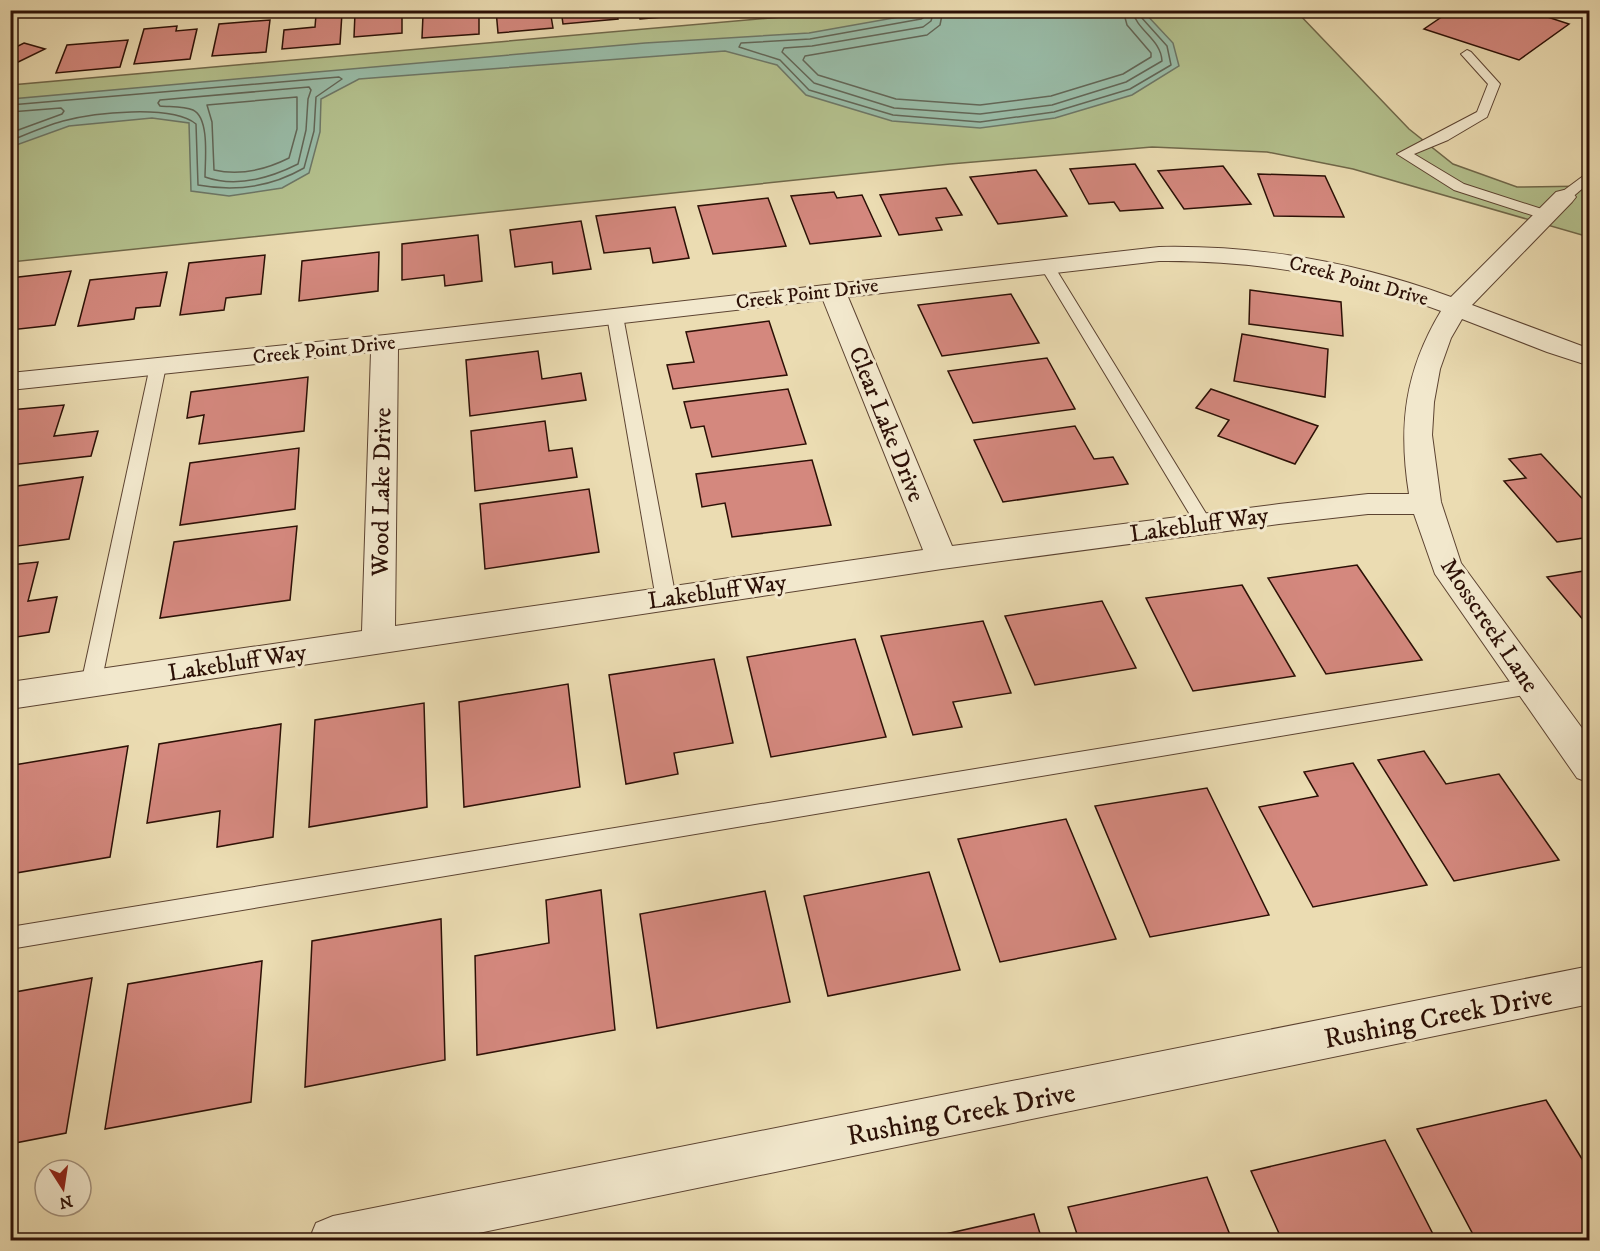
<svg xmlns="http://www.w3.org/2000/svg" width="1600" height="1251" font-family="'IM FELL DW Pica',serif">
  <style>
    .green { fill: #b4c18e; stroke: #70684a; stroke-width: 1.5 }
    .water { fill: #99bca8; stroke: #6d7767; stroke-width: 1.5 }
    .lines { fill: none; stroke-linecap: round; stroke-linejoin: round }
    .shore { stroke: #626657; stroke-width: 1.5 }
    .building { fill: #d4887e; stroke: #2c1006; stroke-width: 1.5 }
    .lane-casing { stroke: #5c4331; stroke-width: 2 }
    .street-casing { stroke: #5c4331; stroke-width: 2 }
    .lane { fill: #f2e8cd; fill-rule: evenodd }
    .street { fill: #f2e8cd; fill-rule: evenodd }
    .labels { text-anchor: middle; stroke-width: 6; stroke-linejoin: round; paint-order: stroke }
    .far-street-label { font-size: 20px; fill: #2c1006; stroke: #f2e8cd }
    .street-label { font-size: 24px; fill: #2c1006; stroke: #f2e8cd }
    .near-street-label { font-size: 28px; fill: #2c1006; stroke: #f2e8cd }
  </style>
  <rect width="100%" height="100%" fill="#ebdcb2"/>
  <filter id="stains"><feTurbulence type="fractalNoise" baseFrequency=".00333" numOctaves="4"/><feColorMatrix values="0 0 0 0 .2 0 0 0 0 .09 0 0 0 0 .02 0 0 0 .5 -.17"/></filter>
  <radialGradient id="worn" r=".72"><stop offset=".6" stop-color="#630" stop-opacity="0"/><stop offset="1" stop-color="#630" stop-opacity=".3"/></radialGradient>
  <path class="green" d="M849,11H1296L1409,129L1453,164L1517,187L1590,186L1589,237L1353,169L1267,152L1152,147L950,164L11,262V85Z"/>
  <path class="water" d="M979,10L1143,11L1173,43L1179,66L1132,95L1055,118L980,128L892,121L806,95L777,65L725,51L359,79L321,99L320,132L309,173L282,188L229,196L191,191L189,123L152,118L69,126L11,147V99L645,43L809,33L927,12Z"/>
  <g class="lines">
    <g class="shore">
      <path d="M927,10L926,16L921,19L810,39L741,43L739,47L780,60L809,90L893,115L980,122L1054,112L1130,89L1171,65L1167,46L1141,17L1139,10"/>
      <path d="M934,10L931,21L923,27L812,46L784,48L782,52L814,83L894,108L980,114L1052,105L1126,82L1162,61C1161,39 1137,31 1132,10"/>
      <path d="M943,10L940,25L927,35L805,56L803,60L818,75L896,99L980,105L1051,96L1123,74L1151,57V53L1127,25L1123,10"/>
      <path d="M309,87L311,90L308,99L306,130L298,164C270,178 236,188 205,177C205,161 210,118 193,110C184,106 170,107 160,106L158,103L160,100Z"/>
      <path d="M297,97V129L289,158C265,170 240,176 214,170L212,122L207,105Z"/>
      <path d="M10,105L339,77L342,79L316,97L314,131L304,168C271,187 236,192 198,185L196,124C171,104 93,113 63,121C45,126 27,134 10,141"/>
      <path d="M10,112L61,108L64,111L62,114L10,133"/>
    </g>
  </g>
  <g class="building">
    <path d="M383,10H402V33L354,37L355,13Z"/>
    <path d="M456,10H479V34L422,38L423,15L456,13Z"/>
    <path d="M496,10H550L553,28L498,33Z"/>
    <path d="M561,10H616L618,19L563,24Z"/>
    <path d="M638,10H687L688,11L662,13L663,17L640,19Z"/>
    <path d="M1452,10H1526L1569,24L1519,60L1424,29Z"/>
    <path d="M342,13L340,44L282,49L284,30L315,27L316,15Z"/>
    <path d="M270,20L266,52L212,56L219,24Z"/>
    <path d="M177,26L176,31L197,29L190,59L134,64L144,29Z"/>
    <path d="M128,40L120,67L56,73L67,45Z"/>
    <path d="M24,43L45,49L10,66V50Z"/>
    <path d="M1135,164L1163,208L1120,211L1114,202L1089,204L1070,169Z"/>
    <path d="M1223,166L1251,204L1184,209L1158,171Z"/>
    <path d="M1036,170L1067,216L998,224L970,177Z"/>
    <path d="M1258,174L1325,176L1344,217L1274,216Z"/>
    <path d="M946,188L962,215L936,218L942,230L899,235L880,195Z"/>
    <path d="M834,192L837,198L862,195L881,236L810,244L791,196Z"/>
    <path d="M768,198L786,246L713,254L698,206Z"/>
    <path d="M675,207L689,258L653,263L650,248L604,253L596,216Z"/>
    <path d="M581,221L591,269L553,274L552,262L515,267L510,230Z"/>
    <path d="M478,235L482,281L445,286L444,275L402,280V244Z"/>
    <path d="M379,252L378,291L299,301L302,261Z"/>
    <path d="M265,255L261,294L226,298L224,310L180,315L189,263Z"/>
    <path d="M71,271L55,325L10,330V278Z"/>
    <path d="M167,272L160,306L136,308L134,319L78,326L90,280Z"/>
    <path d="M1250,290L1341,302L1343,336L1249,324Z"/>
    <path d="M1011,294L1039,343L942,356L918,305Z"/>
    <path d="M769,321L787,375L673,389L667,365L694,362L686,332Z"/>
    <path d="M1242,334L1328,349L1325,397L1234,381Z"/>
    <path d="M538,351L542,379L581,373L586,400L470,416L466,360Z"/>
    <path d="M1047,358L1075,409L973,423L948,371Z"/>
    <path d="M308,377L304,431L199,444L204,415L187,418L191,392Z"/>
    <path d="M788,389L806,444L712,457L704,426L691,428L684,402Z"/>
    <path d="M1211,389L1318,426L1295,464L1218,436L1229,420L1196,408Z"/>
    <path d="M64,405L54,436L98,431L91,456L10,465V410Z"/>
    <path d="M545,421L549,451L572,448L577,477L475,491L471,431Z"/>
    <path d="M1075,426L1094,459L1113,457L1128,484L1003,502L974,440Z"/>
    <path d="M299,448L295,509L180,525L190,463Z"/>
    <path d="M1541,454L1590,507V537L1557,542L1504,481L1526,478L1509,459Z"/>
    <path d="M812,460L831,525L732,537L725,503L702,507L696,474Z"/>
    <path d="M83,477L69,539L10,547V487Z"/>
    <path d="M589,489L599,552L485,569L480,504Z"/>
    <path d="M297,526L290,600L160,618L174,542Z"/>
    <path d="M38,562L28,601L57,597L49,632L10,638V565Z"/>
    <path d="M1357,565L1422,660L1326,674L1268,578Z"/>
    <path d="M1590,570V628L1547,577Z"/>
    <path d="M1242,585L1295,676L1193,691L1146,598Z"/>
    <path d="M1102,601L1136,668L1035,685L1005,616Z"/>
    <path d="M983,621L1011,693L953,702L962,727L913,735L881,636Z"/>
    <path d="M855,639L886,737L771,757L747,657Z"/>
    <path d="M714,659L733,743L674,753L678,774L626,784L609,675Z"/>
    <path d="M568,684L580,787L464,807L459,702Z"/>
    <path d="M424,703L427,807L309,827L315,720Z"/>
    <path d="M281,724L273,837L217,847L220,811L147,823L159,744Z"/>
    <path d="M128,746L110,857L10,874V778L14,765Z"/>
    <path d="M1424,751L1446,784L1499,774L1559,860L1454,881L1378,760Z"/>
    <path d="M1353,763L1427,885L1313,907L1259,807L1318,796L1304,772Z"/>
    <path d="M1207,788L1269,915L1150,937L1095,806Z"/>
    <path d="M1066,819L1116,939L1000,962L958,839Z"/>
    <path d="M929,872L960,970L828,996L804,896Z"/>
    <path d="M601,890L615,1030L477,1055L475,956L549,943L546,900Z"/>
    <path d="M765,891L790,1002L657,1028L640,914Z"/>
    <path d="M441,919L445,1060L305,1087L312,941Z"/>
    <path d="M262,961L251,1102L105,1129L128,984Z"/>
    <path d="M92,978L66,1133L10,1144V993Z"/>
    <path d="M1546,1100L1590,1172V1240H1476L1417,1129Z"/>
    <path d="M1385,1140L1436,1240H1282L1251,1171Z"/>
    <path d="M1207,1177L1232,1240H1079L1068,1207Z"/>
    <path d="M1034,1214L1042,1240H919Z"/>
  </g>
  <g class="lines">
    <defs>
      <g id="lane">
        <path d="M1467,50L1471,52L1500,84L1487,117L1448,140L1414,154L1464,184L1551,212L1553,215L1551,218H1541L1454,190L1397,154L1477,112L1488,84L1461,54Z"/>
        <path d="M1590,171V182L1569,200H1559L1557,197L1559,194Z"/>
        <path d="M1047,262L1054,266L1210,520L1213,524L1210,528L1204,530L1198,528L1040,266Z"/>
        <path d="M615,311L623,316L676,599L673,604L666,606L659,604L656,599L607,316Z"/>
        <path d="M158,361L166,366L101,684L98,690L91,692L84,690L81,684L150,366Z"/>
        <path d="M1531,678L1538,680L1541,686L1538,692L1531,694L10,949V927Z"/>
      </g>
      <g id="street">
        <path d="M102,10H128L126,14H104Z"/>
        <path d="M1564,190L1572,192L1576,197L1572,202L1472,305L1590,349V366L1547,352L1462,319L1451,338L1440,369L1434,402L1432,435L1441,502L1461,563L1590,739V783L1577,778L1435,574L1414,514H1368L1279,524L942,569L10,709V682L362,631L371,352L10,390V373L385,335L1159,247C1260,245 1356,262 1451,297L1556,192ZM1159,261C1259,260 1347,276 1441,311C1405,371 1398,425 1409,494H1368L1279,504L952,546L848,297ZM823,300L923,550L395,626L398,349Z"/>
        <path d="M1590,966V1004L445,1240H309L316,1223L333,1216Z"/>
      </g>
    </defs>
    <use href="#lane" class="lane-casing"/>
    <use href="#street" class="street-casing"/>
    <use href="#lane" class="lane"/>
    <use href="#street" class="street"/>
  </g>
  <g class="labels">
    <g class="far-street-label">
      <text transform="translate(1359 280) rotate(15)" y="7">Creek Point Drive</text>
      <text transform="translate(807 293) rotate(-7)" y="7">Creek Point Drive</text>
      <text transform="translate(324 349) rotate(-6)" y="7">Creek Point Drive</text>
    </g>
    <g class="street-label">
      <text transform="translate(887 424) rotate(68)" y="8">Clear Lake Drive</text>
      <text transform="translate(381 492) rotate(-89)" y="8">Wood Lake Drive</text>
      <text transform="translate(1199 524) rotate(-8)" y="8">Lakebluff Way</text>
      <text transform="translate(717 591) rotate(-8)" y="8">Lakebluff Way</text>
      <text transform="translate(1490 625) rotate(56)" y="8">Mosscreek Lane</text>
      <text transform="translate(237 662) rotate(-9)" y="8">Lakebluff Way</text>
    </g>
    <g class="near-street-label">
      <text transform="translate(1438 1016) rotate(-11)" y="10">Rushing Creek Drive</text>
      <text transform="translate(961 1113) rotate(-11)" y="10">Rushing Creek Drive</text>
    </g>
  </g>
  <rect width="1600" height="1251" fill="none" stroke="#ebdcb2" stroke-width="36"/>
  <rect x="12" y="12" width="1576" height="1227" fill="none" stroke="#2c1006" stroke-width="3"/>
  <rect x="18" y="18" width="1564" height="1215" fill="none" stroke="#2c1006" stroke-width="1.5"/>
  <g transform="translate(63 1188) rotate(168)"><circle r="28" fill="#f2e8cd" stroke="#a3927d" stroke-width="1.5"/>
  <path d="M0-4.5L10 22L0 15L-10 22Z" fill="#8f2418"/>
  <text y="-9" font-size="16" font-weight="bold" text-anchor="middle" fill="#2c1006">N</text>
  </g>
  <rect width="100%" height="100%" filter="url(#stains)"/>
  <rect width="100%" height="100%" fill="url(#worn)"/>
</svg>
